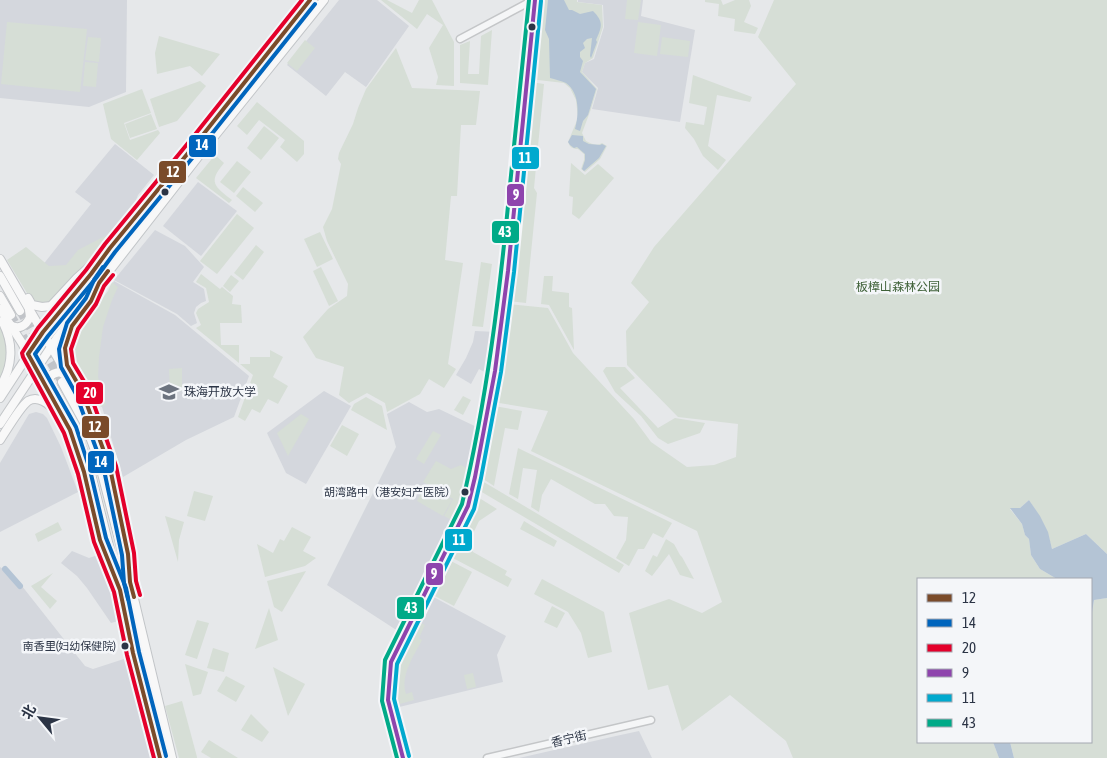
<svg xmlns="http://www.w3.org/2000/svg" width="1107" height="758" font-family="'Asap Condensed','Noto Sans SC',sans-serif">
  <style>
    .built { fill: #d4d7dd }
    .green { fill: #d6ded6 }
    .water { fill: #b4c4d5 }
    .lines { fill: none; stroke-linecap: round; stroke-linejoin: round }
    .canal { stroke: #b4c4d5; stroke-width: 6 }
    .major-tunnel { stroke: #c1c4c9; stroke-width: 8; stroke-dasharray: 8 4; stroke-linecap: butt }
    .minor-casing { stroke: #c4c6c8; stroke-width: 9 }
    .major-casing { stroke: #c2c5c8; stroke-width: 10 }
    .minor { stroke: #f5f6f7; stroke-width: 6 }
    .major { stroke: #f8f8f8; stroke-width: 8 }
    .bus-1-casing { stroke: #f4f6f9; stroke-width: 8 }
    .bus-2-casing { stroke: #f4f6f9; stroke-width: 8 }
    .bus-3-casing { stroke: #f4f6f9; stroke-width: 8 }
    .bus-4-casing { stroke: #f4f6f9; stroke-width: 8 }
    .bus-5-casing { stroke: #f4f6f9; stroke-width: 8 }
    .bus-6-casing { stroke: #f4f6f9; stroke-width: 8 }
    .bus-1 { stroke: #7a4b2a; stroke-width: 4 }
    .bus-2 { stroke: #0065bd; stroke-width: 4 }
    .bus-3 { stroke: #e4002b; stroke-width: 4 }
    .bus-4 { stroke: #8e44ad; stroke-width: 4 }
    .bus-5 { stroke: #00a9ce; stroke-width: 4 }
    .bus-6 { stroke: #0a8; stroke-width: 4 }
    .bus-dot { fill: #2b3445; stroke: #f4f6f9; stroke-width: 2 }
    .labels { text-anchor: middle; stroke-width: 5; stroke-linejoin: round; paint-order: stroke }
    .bus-label { font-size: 11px; fill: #2b3445; stroke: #f4f6f9; text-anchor: end }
    .park-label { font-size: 12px; fill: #3f6138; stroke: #f4f6f9 }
    .poi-label { font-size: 12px; fill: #2b3445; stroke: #f4f6f9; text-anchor: start }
    .street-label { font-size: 12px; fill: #2b3445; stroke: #f4f6f9 }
    .line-badge { stroke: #f4f6f9; stroke-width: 2 }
    .badge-label { font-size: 14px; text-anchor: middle; font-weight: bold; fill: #fff }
  </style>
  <rect width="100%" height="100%" fill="#e6e8ea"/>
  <g class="built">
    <path d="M0,0H127L126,92L89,107L0,98Z"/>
    <path d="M339,0H377L409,26L366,87L345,72L326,96L287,65Z"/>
    <path d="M578,0H643L641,16L695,30L680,122L592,109L598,88L582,72L585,63L594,59L604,27L603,5L578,2Z"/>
    <path d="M115,144L154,175L138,195L132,210L57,292L27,285L91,204L75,192Z"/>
    <path d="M198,182L237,211L201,256L163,226Z"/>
    <path d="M155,230L185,246L204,267L193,282L204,289L206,301L201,303L196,307L194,313L197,323L191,326L177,314L114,280Z"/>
    <path d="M114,281L175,315L249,376L234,417L186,440L123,477L102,407L76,357Z"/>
    <path d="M475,331L497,332L490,375L479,369L471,384L456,375L466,358L473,342Z"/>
    <path d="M324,391L351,406L306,484L286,473L267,433Z"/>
    <path d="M409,402L427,412L439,409L483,430L465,505L401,633L327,585L396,447L387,414Z"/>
    <path d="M36,412L43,414L47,418L61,447L78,492L0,532V463L29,414Z"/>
    <path d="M72,551L89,558L104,553L120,591L125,619L111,623L87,588L77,576L61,563Z"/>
    <path d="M0,567L18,581L85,666L93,669L130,657L154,758H0Z"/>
    <path d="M428,594L506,636L497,655L503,682L395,708L393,700L395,663Z"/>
    <path d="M639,731L652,758H519L616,736Z"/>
  </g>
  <g class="green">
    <path d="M381,0H387L412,13L419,0H432L454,42V86L436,85L438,77L429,48L443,25L427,14L417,29Z"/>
    <path d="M536,0H577V2L602,5L603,27L593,58L585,63L582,72L597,89L591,109L582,133L586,141C591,144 597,146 602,143L607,146L600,159L585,172L581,169L584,160V154L578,149C572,149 570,147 568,142L578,118L576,100L570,88L564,83L529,79Z"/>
    <path d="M627,0H641L638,20L625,19Z"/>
    <path d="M705,0H721L723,5L735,0H749L751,6L744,22L758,28L755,34L734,31L735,19L718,16L719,4L705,2Z"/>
    <path d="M774,0H1107V554L1086,534L1052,549C1047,528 1041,518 1029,500L1020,508L1010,509L1022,524L1025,535L1029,539L1031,555L1040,569L1057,579H918V742H993L999,758H793L786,741L730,695L682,731L668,685L648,690L629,613L669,599L702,613L722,602L697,531L531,451L548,411L493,402L507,304L548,308L573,353L634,419L651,442L687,467L714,465L736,457L738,424L678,417L627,365L626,331L649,302L631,283L654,247L796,84L758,37Z"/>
    <path d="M7,22L87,29L80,92L1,84Z"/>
    <path d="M638,22L661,25L657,56L634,53Z"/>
    <path d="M492,30L488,85L460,83V45L470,41L468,74H479L481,36Z"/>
    <path d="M159,36L220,54L202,76L190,66L157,74L155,53Z"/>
    <path d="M88,37L101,38L99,62L85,60Z"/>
    <path d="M662,37L690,41L688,57L660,54Z"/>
    <path d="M305,40L315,48L297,71L287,63Z"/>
    <path d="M396,48L412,88L480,91L476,125H461L457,196H451L445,260L463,263L448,364L456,369L444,388L429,379L420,394L387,412L385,403L367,393L349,403L339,395L344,367L316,358L303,337L328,309L347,296L348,284L327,241L323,227L332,209L341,164L338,159L339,153L353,124L358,108L366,89Z"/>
    <path d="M85,62L98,63L96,87L83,86Z"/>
    <path d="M693,75L752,97L750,102L717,95L708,146L726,160L718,170L703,156L694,139L685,128L686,122L704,125L707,107L689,103Z"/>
    <path d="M200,81L206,86L177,121L159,127L150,99Z"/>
    <path d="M531,82L544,84L534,188L537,193L526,303L509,301Z"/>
    <path d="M142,89L151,113L124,123L130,140L158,130L160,133L137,160L111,139L103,104Z"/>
    <path d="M257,102L304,141V154L297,162L280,147L285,140L259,120L247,135L237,126Z"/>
    <path d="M151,114L157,129L130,138L125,124Z"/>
    <path d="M264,126L279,138L261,160L247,148Z"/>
    <path d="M215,155L224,163C208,182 214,186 232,200L229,203L196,178Z"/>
    <path d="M237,161L251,172L234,193L220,182Z"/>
    <path d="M571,163L585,175L598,164L614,178L579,219L572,214L573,197L569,196Z"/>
    <path d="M243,187L263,203L255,212L236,196Z"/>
    <path d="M142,193L149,199L109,246L76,276L51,304L33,303L7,260L26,247L49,266L66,265L78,250L107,235Z"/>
    <path d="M237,214L254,228L217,274L200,261Z"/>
    <path d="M320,232L333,259L317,267L304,239Z"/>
    <path d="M256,245L264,252L243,280L234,273Z"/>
    <path d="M481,262L492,264L483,327L472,326Z"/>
    <path d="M321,267L338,301L329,306L313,271Z"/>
    <path d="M201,274L220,289L222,287L233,296L232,304L241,305L242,323H220L221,345H239V363L196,328L201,325L196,313L198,309L209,302L206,288L196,282Z"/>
    <path d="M231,275L239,281L230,292L223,286Z"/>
    <path d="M544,276H553L552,291L569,293V307L572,308L574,350L549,305L541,304Z"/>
    <path d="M112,282L118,287L112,300L103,327L99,357L98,377L106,405L101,407L77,366L73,357V341L77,332L108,291Z"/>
    <path d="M0,324C12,346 9,358 0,381Z"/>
    <path d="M270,350L283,357L273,377L288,386L278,404L268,399L260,413L252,409L245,421L238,417L253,375L240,364H250V357H270Z"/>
    <path d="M606,367H625L635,378L620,388L658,428L675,418L705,423L700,433L668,444L658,438L641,416L615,392L603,371Z"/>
    <path d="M182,368V391L170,392L169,369Z"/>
    <path d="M463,396L471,400L463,415L454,410Z"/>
    <path d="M366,397L382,406L387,430L351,410L354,404Z"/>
    <path d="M494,406L522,411L518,430L505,428L494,486L480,477Z"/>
    <path d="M301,414L309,419L288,456L277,433Z"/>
    <path d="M342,425L359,434L347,456L330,446Z"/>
    <path d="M433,431L441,435L424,464L416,459Z"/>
    <path d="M518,448L672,523L663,538L653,533L644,549H638L629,566L616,558L626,540L628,517L614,516L605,504H595L551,479L542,495L539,512L531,507L537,470L523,468L518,499L509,494Z"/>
    <path d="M436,461L451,469L461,465L475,473L466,506L458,523L444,516L453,499L423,482Z"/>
    <path d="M477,478L624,565L619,573L475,488Z"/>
    <path d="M425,485L452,500L443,516L417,501Z"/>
    <path d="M194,491L213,496L205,521L187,516Z"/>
    <path d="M476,496L497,509L479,521L470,540L473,552L507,571L505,575L512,579L508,587L449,556L473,507Z"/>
    <path d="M165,516L184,522L179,540L178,562Z"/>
    <path d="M524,521L557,541L554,547L520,529Z"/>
    <path d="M58,522L62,530L38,542L35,534Z"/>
    <path d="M292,527L311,537L303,551L316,558L305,566L265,577L257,544L273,553L280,539L284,541Z"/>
    <path d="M666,539L674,544L680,555L682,557L694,579L680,575L669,554L652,576L645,571L653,555L657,557Z"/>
    <path d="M449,560L472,572L454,606L431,594Z"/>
    <path d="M306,571L282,612L274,607L267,581Z"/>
    <path d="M53,573L41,587L57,601L50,609L31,586Z"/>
    <path d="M542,579L604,612L612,652L588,658L581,633L568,612L534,594Z"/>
    <path d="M1107,598V758H1014L1010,742H1091V619L1094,600Z"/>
    <path d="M552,606L565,613L557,628L544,622Z"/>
    <path d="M269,608L278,640L255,649Z"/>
    <path d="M197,620L209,623L197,659L185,655Z"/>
    <path d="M417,621L425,625L419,638L422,640C414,656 400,675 406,694L412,692L414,700L396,705V664Z"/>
    <path d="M213,648L229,653L224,672L207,668Z"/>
    <path d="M185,664L208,672L201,694L193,696Z"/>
    <path d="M273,667L305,684L288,716Z"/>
    <path d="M473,673L476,687L467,689L464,675Z"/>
    <path d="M226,676L245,686L236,702L217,691Z"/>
    <path d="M182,701L197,757V758H179L165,706Z"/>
    <path d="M251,714L269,732L262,742L241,730Z"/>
    <path d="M209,740L238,758H211L201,752Z"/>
  </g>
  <g class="water">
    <path d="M548,0H564L569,10H572L580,14L593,11C604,22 602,27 596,40L597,42L591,58L590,56L592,38L587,39L583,43L585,48L580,52V57L583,61L580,72L596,89L588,115L583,121L580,131L575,129C579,115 580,93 566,83C561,81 555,79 550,78L549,39L545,30Z"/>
    <path d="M572,135L583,136V141L589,144L600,145L602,144L606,146L599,158L584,171L582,169L585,160V154L577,147L574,148L570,145L568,142Z"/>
    <path d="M1029,500L1040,516L1048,532L1052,549L1086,534L1107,554V598L1094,600L1091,619V579H1057L1040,569L1031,555L1029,539L1025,535L1022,524L1010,508H1020Z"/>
    <path d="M993,742H1010L1014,758H999Z"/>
  </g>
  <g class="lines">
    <path class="canal" d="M5,569L20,586"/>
    <g class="major-tunnel">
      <path d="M20,311L62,382"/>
      <path d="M11,315L50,383"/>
    </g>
    <defs>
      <g id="minor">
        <path d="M460,39L533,0"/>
        <path d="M403,758L388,700L391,662L468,506L475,477L495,371L508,271L535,0"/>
        <path d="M487,758L651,720"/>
      </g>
      <g id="major">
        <path d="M0,259L88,410C109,453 116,501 126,548"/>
        <path d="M0,276L20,311"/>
        <path d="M0,296L11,315"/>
        <path d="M28,298L32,305L42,307L51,306L77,278L96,261"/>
        <path d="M0,309L22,343L70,430L84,472L100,540L109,563"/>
        <path d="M10,325C19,330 26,326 30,317L29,310"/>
        <path d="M71,372C62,355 65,334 77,320"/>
        <path d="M62,382L85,424L98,458L130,582L172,758"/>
        <path d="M0,387C13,366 14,343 2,321"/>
        <path d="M53,387C69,415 82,443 91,474L120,590L133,653L160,758"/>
        <path d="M46,388C46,378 51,373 60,372L68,377"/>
        <path d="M0,398L43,332L91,274L110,248L198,141L310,0"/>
        <path d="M0,424L57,338L205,148L324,0"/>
        <path d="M0,440C6,431 20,407 28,401C38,395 50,404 55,412"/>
      </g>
    </defs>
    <use href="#minor" class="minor-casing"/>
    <use href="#major" class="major-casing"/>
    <use href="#minor" class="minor"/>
    <use href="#major" class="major"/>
    <defs>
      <g id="bus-1">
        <path d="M108,271L99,283L91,301L72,326L65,348L67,365L82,391L110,468L128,554L130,582L134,597"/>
        <path d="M160,758L133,653L120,590L100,540L84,472L70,430L28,354L43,332L91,274L110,248L198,141L310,0"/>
      </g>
      <g id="bus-2">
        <path d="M103,267L94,280L86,298L67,323L59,349L61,367L76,394L104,470L122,555L124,583L128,599"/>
        <path d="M166,756L139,652L126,588L106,538L90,470L76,427L35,354L48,336L96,278L115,252L203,145L315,4"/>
      </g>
      <g id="bus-3">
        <path d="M113,275L104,286L96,304L78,329L71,349L73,363L88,388L116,466L134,553L136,581L140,595"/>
        <path d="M154,758L127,655L114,592L94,542L78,474L64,433L23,357L22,353L38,328L86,270L105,244L193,137L302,0"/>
      </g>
      <path id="bus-4" d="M403,758L388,700L391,662L468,506L475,477L495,371L508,271L535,0"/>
      <path id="bus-5" d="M409,756L394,699L397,664L474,509L481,478L501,372L514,272L541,1"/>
      <path id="bus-6" d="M397,758L382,701L385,660L462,504C487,399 500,292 510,185C516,123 523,62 529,0"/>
    </defs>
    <use href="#bus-1" class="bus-1-casing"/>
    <use href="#bus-2" class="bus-2-casing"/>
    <use href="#bus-3" class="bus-3-casing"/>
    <use href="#bus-4" class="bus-4-casing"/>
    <use href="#bus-5" class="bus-5-casing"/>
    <use href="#bus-6" class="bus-6-casing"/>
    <use href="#bus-1" class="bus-1"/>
    <use href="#bus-2" class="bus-2"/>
    <use href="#bus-3" class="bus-3"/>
    <use href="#bus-4" class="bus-4"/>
    <use href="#bus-5" class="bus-5"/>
    <use href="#bus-6" class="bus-6"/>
  </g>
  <defs>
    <symbol id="university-bare" viewBox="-9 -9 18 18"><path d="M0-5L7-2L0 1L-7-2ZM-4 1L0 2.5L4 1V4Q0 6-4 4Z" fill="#6c737f" stroke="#f4f6f9" stroke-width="2.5" paint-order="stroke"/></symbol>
  </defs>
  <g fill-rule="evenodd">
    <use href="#university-bare" x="155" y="378" width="28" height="28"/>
  </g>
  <g class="bus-dot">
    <circle cx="532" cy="27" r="4.5"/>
    <circle cx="165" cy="192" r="4.5"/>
    <circle cx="465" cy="492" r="4.5"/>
    <circle cx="125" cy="646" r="4.5"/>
  </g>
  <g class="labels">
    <g class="bus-label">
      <text x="456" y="496">胡湾路中（港安妇产医院）</text>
      <text x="116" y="650">南香里(妇幼保健院)</text>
    </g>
    <g class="park-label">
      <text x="898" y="291">板樟山森林公园</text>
    </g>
    <g class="poi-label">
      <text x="184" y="396">珠海开放大学</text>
    </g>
    <g class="street-label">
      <text transform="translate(569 739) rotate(-13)" y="4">香宁街</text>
    </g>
  </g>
  <g class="line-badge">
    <rect x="188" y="134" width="29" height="24" rx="5" fill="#0065bd"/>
    <rect x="511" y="146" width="29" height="24" rx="5" fill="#00a9ce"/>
    <rect x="158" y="160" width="29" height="24" rx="5" fill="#7a4b2a"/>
    <rect x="506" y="183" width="19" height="24" rx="5" fill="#8e44ad"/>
    <rect x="491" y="220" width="29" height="24" rx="5" fill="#0a8"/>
    <rect x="75" y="381" width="29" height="24" rx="5" fill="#e4002b"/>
    <rect x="81" y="415" width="29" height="24" rx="5" fill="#7a4b2a"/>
    <rect x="87" y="450" width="28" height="24" rx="5" fill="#0065bd"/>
    <rect x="444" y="528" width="29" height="24" rx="5" fill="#00a9ce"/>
    <rect x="425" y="562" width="19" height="24" rx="5" fill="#8e44ad"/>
    <rect x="396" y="596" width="29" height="24" rx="5" fill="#0a8"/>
  </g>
  <g class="badge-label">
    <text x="202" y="150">14</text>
    <text x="525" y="163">11</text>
    <text x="173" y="177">12</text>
    <text x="516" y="200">9</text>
    <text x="505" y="237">43</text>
    <text x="90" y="398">20</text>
    <text x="95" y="432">12</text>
    <text x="101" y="467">14</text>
    <text x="459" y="545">11</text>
    <text x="434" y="579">9</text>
    <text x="411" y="613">43</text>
  </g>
  <rect x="917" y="578" width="175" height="165" fill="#f4f6f9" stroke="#a4a8b1"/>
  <rect x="927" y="594" width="25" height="8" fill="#7a4b2a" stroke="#a4a8b1"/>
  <text x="962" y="603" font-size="15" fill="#2b3445">12</text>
  <rect x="927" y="619" width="25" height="8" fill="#0065bd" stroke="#a4a8b1"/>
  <text x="962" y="628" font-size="15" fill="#2b3445">14</text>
  <rect x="927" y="644" width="25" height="8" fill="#e4002b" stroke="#a4a8b1"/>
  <text x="962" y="653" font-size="15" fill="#2b3445">20</text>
  <rect x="927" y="669" width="25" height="8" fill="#8e44ad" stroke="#a4a8b1"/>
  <text x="962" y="678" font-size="15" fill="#2b3445">9</text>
  <rect x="927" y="694" width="25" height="8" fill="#00a9ce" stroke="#a4a8b1"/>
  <text x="962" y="703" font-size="15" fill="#2b3445">11</text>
  <rect x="927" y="719" width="25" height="8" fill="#00aa88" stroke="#a4a8b1"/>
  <text x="962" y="728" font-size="15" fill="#2b3445">43</text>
  <g transform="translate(40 718) rotate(299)" stroke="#f4f6f9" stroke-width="4" paint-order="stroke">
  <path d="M0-4L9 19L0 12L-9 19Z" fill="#2b3445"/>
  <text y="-8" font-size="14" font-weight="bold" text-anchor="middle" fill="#2b3445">北</text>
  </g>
</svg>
